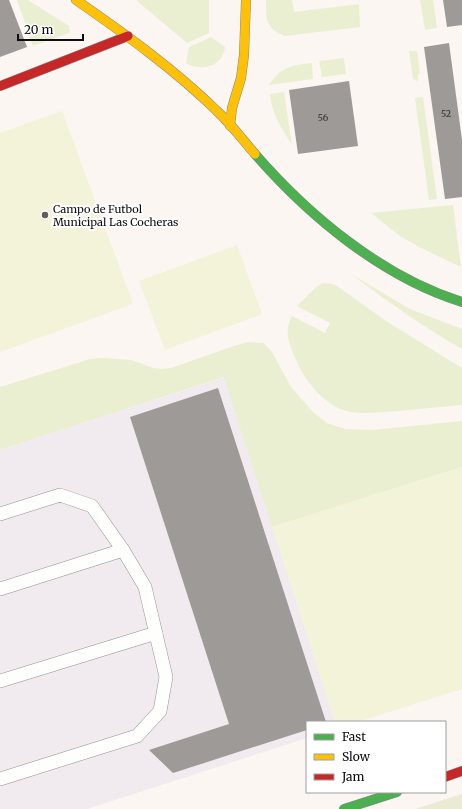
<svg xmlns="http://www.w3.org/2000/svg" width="462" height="809" font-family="Merriweather,serif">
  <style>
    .industrial { fill: #f1eaee }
    .green { fill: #eaefd1 }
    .cemetery { fill: #ebead5 }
    .pitch { fill: #f3f3da }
    .building { fill: #9e9a97 }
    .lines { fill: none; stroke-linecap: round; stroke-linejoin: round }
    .lane-casing { stroke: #949290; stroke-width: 14 }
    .fast-casing { stroke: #8b8986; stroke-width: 10 }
    .slow-casing { stroke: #8b8986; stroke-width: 10 }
    .jam-casing { stroke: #8b8986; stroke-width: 10 }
    .lane { stroke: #fefefd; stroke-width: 13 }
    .fast { stroke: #4caf50; stroke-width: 9 }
    .slow { stroke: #ffc107; stroke-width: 9 }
    .jam { stroke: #c62828; stroke-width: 9 }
    .poi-dot { fill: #605f5d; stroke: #fff; stroke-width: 1.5 }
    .labels { text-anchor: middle; stroke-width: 4; stroke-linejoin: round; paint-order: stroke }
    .number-label { font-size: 9px; fill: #313030 }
    .poi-label { font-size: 11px; fill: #0d0d0d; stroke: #fff; text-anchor: start }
  </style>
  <rect width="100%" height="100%" fill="#fbf6f1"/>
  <path class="industrial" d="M225,377L335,722H307V738L87,809H0V450Z"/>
  <g class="green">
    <path d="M17,0H28L69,26L70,31L69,33L33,46Z"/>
    <path d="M136,0H209V33L187,43Z"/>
    <path d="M266,0H292L294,12L359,4L360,27L285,36C265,28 266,19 266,0Z"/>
    <path d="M420,0H433L437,28L425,30Z"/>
    <path d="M211,37L225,47C222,67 202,72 186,63L189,47Z"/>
    <path d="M409,51H417L420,73L418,74V81L413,79Z"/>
    <path d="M344,58L346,74L322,77L319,61Z"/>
    <path d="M312,63L313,79L269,85C282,66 290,66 312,63Z"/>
    <path d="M284,92L292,145C281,127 272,115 270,94Z"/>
    <path d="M423,97L437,199L429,200L415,98Z"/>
    <path d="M453,205L461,267L419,247L400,236L371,213Z"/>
    <path d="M351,274L410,309L462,329V349C423,327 387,301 351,274Z"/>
    <path d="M323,283L332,284L337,286L386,321L462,368V405C441,407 419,409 398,411C381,412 362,415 346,411C325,405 305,381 297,362C290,345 283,334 292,316L325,333L330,323L297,306L316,287Z"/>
    <path d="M247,342L264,343L272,352L291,387L314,413L327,423L345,429L372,430L462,421V467L272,527L224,377L0,450V387L90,359L101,358L132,360L153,368L162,369L171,368L228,348Z"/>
  </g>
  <path class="cemetery" d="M462,794V809H415Z"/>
  <g class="pitch">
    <path d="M62,111L133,304L0,352V133Z"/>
    <path d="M237,245L262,314L165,350L139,281Z"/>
    <path d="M462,467V689L358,722H335L272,527Z"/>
  </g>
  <g class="building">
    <path d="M0,0H9L27,47L0,57Z"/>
    <path d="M443,0H462V25L447,27Z"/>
    <path d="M449,43L462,140V197L445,199L424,47Z"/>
    <path d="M349,81L358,146L298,154L289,90Z"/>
    <path d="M218,388L326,722H307V730L173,773L149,750L229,724L130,417Z"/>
  </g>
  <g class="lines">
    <defs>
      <g id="lane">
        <path d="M0,514L60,495L92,506L123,550L145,587L166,677L160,711L137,736L0,779"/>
        <path d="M0,589L123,550"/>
        <path d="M0,681L156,633"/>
      </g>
      <g id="fast">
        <path d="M255,154C309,216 382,277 462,302"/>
        <path d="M344,809L397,792"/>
      </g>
      <g id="slow">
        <path d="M76,0C125,34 174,69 217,111C231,124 242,139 255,154"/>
        <path d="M230,126L232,108L241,78L244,55L246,0"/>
      </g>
      <g id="jam">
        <path d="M0,86L128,36"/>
        <path d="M445,777L462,771"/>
      </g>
    </defs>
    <use href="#lane" class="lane-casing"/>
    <use href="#fast" class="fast-casing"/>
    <use href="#slow" class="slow-casing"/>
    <use href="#jam" class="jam-casing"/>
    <use href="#lane" class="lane"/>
    <use href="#fast" class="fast"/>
    <use href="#slow" class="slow"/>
    <use href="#jam" class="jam"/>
  </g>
  <circle class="poi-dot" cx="45" cy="215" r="4"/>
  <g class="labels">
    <g class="number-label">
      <text x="446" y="117">52</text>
      <text x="323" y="121">56</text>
    </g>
    <g class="poi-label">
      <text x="53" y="213">Campo de Futbol<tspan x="53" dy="13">Municipal Las Cocheras</tspan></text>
    </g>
  </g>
  <rect x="306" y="721" width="140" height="72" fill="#ffffff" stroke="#9e9e9e"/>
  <rect x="314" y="734" width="20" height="6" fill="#4caf50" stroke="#9e9e9e"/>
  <text x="342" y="741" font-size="12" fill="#0d0d0d">Fast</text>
  <rect x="314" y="754" width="20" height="6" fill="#ffc107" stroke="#9e9e9e"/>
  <text x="342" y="761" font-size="12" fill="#0d0d0d">Slow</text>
  <rect x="314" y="774" width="20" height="6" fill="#c62828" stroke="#9e9e9e"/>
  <text x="342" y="781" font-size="12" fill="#0d0d0d">Jam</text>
  <path d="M18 34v6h65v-6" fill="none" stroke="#0d0d0d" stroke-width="2"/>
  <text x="24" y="34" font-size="12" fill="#0d0d0d" stroke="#ffffff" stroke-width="3" paint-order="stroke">20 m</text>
</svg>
